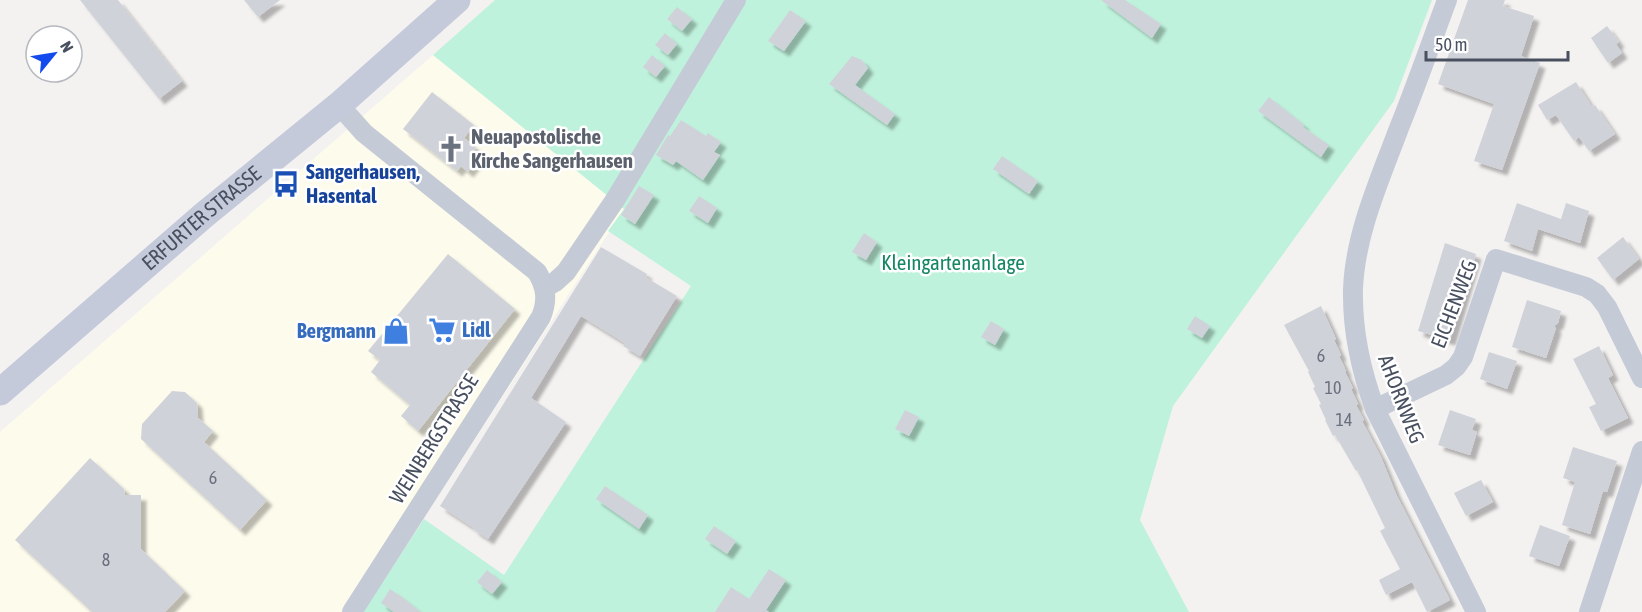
<svg xmlns="http://www.w3.org/2000/svg" width="1642" height="612" font-family="'Asap Condensed',sans-serif">
  <style>
    .commercial { fill: #fdfbec }
    .garden { fill: #bff2dc }
    .building { fill: #d0d2d9; filter: url(#shadow) }
    .lines { fill: none; stroke-linecap: round; stroke-linejoin: round }
    .street { stroke: #c5cbd6; stroke-width: 20 }
    .secondary { stroke: #c4cada; stroke-width: 27 }
    .labels { text-anchor: middle; stroke-width: 5; stroke-linejoin: round; paint-order: stroke }
    .number-label { font-size: 18px; fill: #6a707e }
    .worship-label { font-size: 21px; font-weight: bold; fill: #5b616d; stroke: #fff; text-anchor: start }
    .transit-label { font-size: 21px; font-weight: bold; fill: #164399; stroke: #fff; text-anchor: start }
    .street-label { font-size: 21px; fill: #485060; stroke: #fff }
    .park-label { font-size: 21px; fill: #148662; stroke: #fff }
    .shop-label { font-size: 21px; font-weight: bold; fill: #366cbe; stroke: #fff; text-anchor: start }
  </style>
  <defs>
    <filter id="shadow"><feDropShadow dx="5.5" dy="5.5" stdDeviation="1.5" flood-color="#0004"/></filter>
  </defs>
  <rect width="100%" height="100%" fill="#f4f2f1"/>
  <path class="commercial" d="M433,55L624,209L363,612H0V432Z"/>
  <path class="garden" d="M495,0H1432L1394,101L1173,406L1140,520L1189,612H363L424,519L504,575L691,286L608,231L624,209L433,55Z"/>
  <g class="building">
    <path d="M80,0H118L182,81L159,99Z"/>
    <path d="M244,0H280L258,17Z"/>
    <path d="M1101,0H1125L1161,24L1152,38Z"/>
    <path d="M1468,0H1505L1503,6L1534,16L1521,56L1540,63L1502,170L1474,161L1494,104L1438,84Z"/>
    <path d="M677,7L692,19L682,31L667,19Z"/>
    <path d="M790,10L806,21L784,51L768,41Z"/>
    <path d="M1607,26L1619,42L1616,44L1622,53L1608,63L1591,38Z"/>
    <path d="M665,33L677,44L668,55L655,45Z"/>
    <path d="M652,55L665,66L656,77L643,67Z"/>
    <path d="M852,56L862,60L868,68L855,85L895,114L887,125L829,84Z"/>
    <path d="M1576,82L1592,107L1595,105L1615,134L1589,151L1579,137L1574,141L1556,115L1547,120L1538,105Z"/>
    <path d="M432,92L474,125L464,138L476,147L472,152L479,158L468,172L461,166L457,171L403,129Z"/>
    <path d="M1269,97L1304,125L1303,127L1329,145L1321,157L1258,111Z"/>
    <path d="M681,120L706,136L708,133L721,142L714,152L720,155L703,180L676,161L673,165L656,155L668,135L670,136Z"/>
    <path d="M1002,156L1038,181L1029,194L993,169Z"/>
    <path d="M639,186L654,195L635,224L621,215Z"/>
    <path d="M699,196L717,208L708,223L689,211Z"/>
    <path d="M1517,203L1561,219L1566,203L1589,211L1580,243L1538,229L1532,251L1504,241Z"/>
    <path d="M864,233L877,242L866,260L852,252Z"/>
    <path d="M1623,237L1639,259L1613,280L1597,258Z"/>
    <path d="M1445,243L1476,254L1450,340L1418,331Z"/>
    <path d="M601,247L647,274L645,277L677,296L640,356L623,346L625,343L581,316L531,398L566,422L488,539L473,529L474,528L440,506Z"/>
    <path d="M448,254L515,309L418,431L401,416L410,405L371,372L380,360L368,351Z"/>
    <path d="M1527,300L1561,311L1558,323L1554,326L1556,328L1546,358L1512,347Z"/>
    <path d="M1321,306L1336,339L1334,340L1341,355L1339,356L1346,371L1345,372L1353,388L1351,389L1358,404L1356,405L1364,420L1362,421L1381,457L1396,494L1450,600L1427,612L1412,582L1386,595L1379,580L1400,569L1380,531L1385,528L1357,470L1356,471L1335,435L1333,436L1325,420H1326L1319,405L1321,404L1313,388L1315,387L1308,372L1309,371L1284,325Z"/>
    <path d="M1195,316L1210,326L1202,338L1187,329Z"/>
    <path d="M991,321L1004,329L995,345L981,337Z"/>
    <path d="M1599,346L1613,375L1608,378L1628,418L1601,431L1589,407L1596,404L1573,359Z"/>
    <path d="M1489,352L1517,361L1507,389L1480,379Z"/>
    <path d="M172,391L185,392L197,403L198,418L213,431L204,442L267,500L240,530L141,439L142,424Z"/>
    <path d="M905,410L919,417L909,436L895,429Z"/>
    <path d="M1450,410L1476,419L1472,430L1477,432L1470,455L1438,445Z"/>
    <path d="M1573,447L1617,461L1607,492L1603,491L1590,534L1562,525L1575,482L1563,478Z"/>
    <path d="M90,458L124,489L125,495H141V549L185,591L165,612H92L15,540Z"/>
    <path d="M1481,480L1493,502L1466,516L1454,493Z"/>
    <path d="M605,486L648,515L639,529L596,499Z"/>
    <path d="M1540,525L1570,536L1559,566L1529,556Z"/>
    <path d="M714,526L736,541L727,554L705,539Z"/>
    <path d="M769,569L786,580L766,610L769,612H715L731,587L749,599Z"/>
    <path d="M487,570L502,582L492,594L477,582Z"/>
    <path d="M390,589L402,597L421,612H394L381,603Z"/>
  </g>
  <g class="lines">
    <g class="street">
      <path d="M1447,0C1431,43 1416,86 1399,128C1380,179 1355,234 1353,289C1352,331 1361,371 1375,409L1476,612"/>
      <path d="M339,105L364,133L537,272C546,287 548,300 541,317L352,612"/>
      <path d="M545,288L555,282L566,272L615,200L736,0"/>
      <path d="M1375,409L1446,375L1456,367L1463,357L1496,259L1586,287L1597,294L1607,307L1642,378"/>
      <path d="M1589,612L1642,451"/>
    </g>
    <path class="secondary" id="s1" d="M0,392L204,215L339,105L457,0"/>
  </g>
  <defs>
    <symbol id="church-bare" viewBox="-9 -9 18 18"><path d="M-1.2-6h2.4v3.5h3.3v2.4h-3.3V6h-2.4V-.1h-3.3v-2.4h3.3Z" fill="#6b7280" stroke="#fff" stroke-width="2.5" paint-order="stroke"/></symbol>
    <symbol id="bus-bare" viewBox="-9 -9 18 18"><path d="M-5-6H5V4H4V6H2V4H-2V6H-4V4H-5ZM-3.5-4V0h7V-4ZM-3.5 1.2v1.5H-2V1.2ZM2 1.2v1.5H3.5V1.2Z" fill="#1a4fb4" stroke="#fff" stroke-width="2.5" paint-order="stroke"/></symbol>
    <symbol id="supermarket-bare" viewBox="-9 -9 18 18"><path d="M-6-5.5h2.5l.6 2H6L4.5 2H-2.5L-4.4-4H-6ZM-1.5 3.2a1.3 1.3 0 1 0 .1 0ZM3 3.2a1.3 1.3 0 1 0 .1 0Z" fill="#3f7fe0" stroke="#fff" stroke-width="2.5" paint-order="stroke"/></symbol>
    <symbol id="shop-bare" viewBox="-9 -9 18 18"><path d="M-5-2.5h2.3a2.7 3.5 0 0 1 5.4 0H5L5.5 6h-11ZM-1.5-2.5h3a1.5 2.3 0 0 0-3 0Z" fill="#3f7fe0" stroke="#fff" stroke-width="2.5" paint-order="stroke"/></symbol>
  </defs>
  <g fill-rule="evenodd">
    <use href="#church-bare" x="432" y="130" width="38" height="38"/>
    <use href="#bus-bare" x="267" y="165" width="38" height="38"/>
    <use href="#supermarket-bare" x="423" y="311" width="38" height="38"/>
    <use href="#shop-bare" x="377" y="312" width="38" height="38"/>
  </g>
  <g class="labels">
    <g class="number-label">
      <text x="1321" y="362">6</text>
      <text x="1333" y="394">10</text>
      <text x="1344" y="426">14</text>
      <text x="213" y="484">6</text>
      <text x="106" y="566">8</text>
    </g>
    <g class="worship-label">
      <text x="471" y="144">Neuapostolische<tspan x="471" dy="24">Kirche Sangerhausen</tspan></text>
    </g>
    <g class="transit-label">
      <text x="306" y="179">Sangerhausen,<tspan x="306" dy="24">Hasental</tspan></text>
    </g>
    <g class="street-label">
      <text dy="7" stroke="none"><textPath href="#s1" startOffset="266">ERFURTER STRASSE</textPath></text>
      <text transform="translate(1454 304) rotate(-69)" y="7">EICHENWEG</text>
      <text transform="translate(1401 399) rotate(69)" y="7">AHORNWEG</text>
      <text transform="translate(434 439) rotate(-58)" y="7">WEINBERGSTRASSE</text>
    </g>
    <g class="park-label">
      <text x="953" y="270">Kleingartenanlage</text>
    </g>
    <g class="shop-label">
      <text x="462" y="337">Lidl</text>
      <text x="376" y="338" text-anchor="end">Bergmann</text>
    </g>
  </g>
  <g transform="translate(54 54) rotate(60)"><circle r="28" fill="#ffffff" stroke="#b6b9bf" stroke-width="1.5"/>
  <path d="M0-4.5L10 22L0 15L-10 22Z" fill="#124aed"/>
  <text y="-9" font-size="16" font-weight="bold" text-anchor="middle" fill="#485060">N</text>
  </g>
  <path d="M1426 51v9h142v-9" fill="none" stroke="#485060" stroke-width="3"/>
  <text x="1435" y="51" font-size="18" fill="#485060" stroke="#ffffff" stroke-width="4.5" paint-order="stroke">50 m</text>
</svg>
